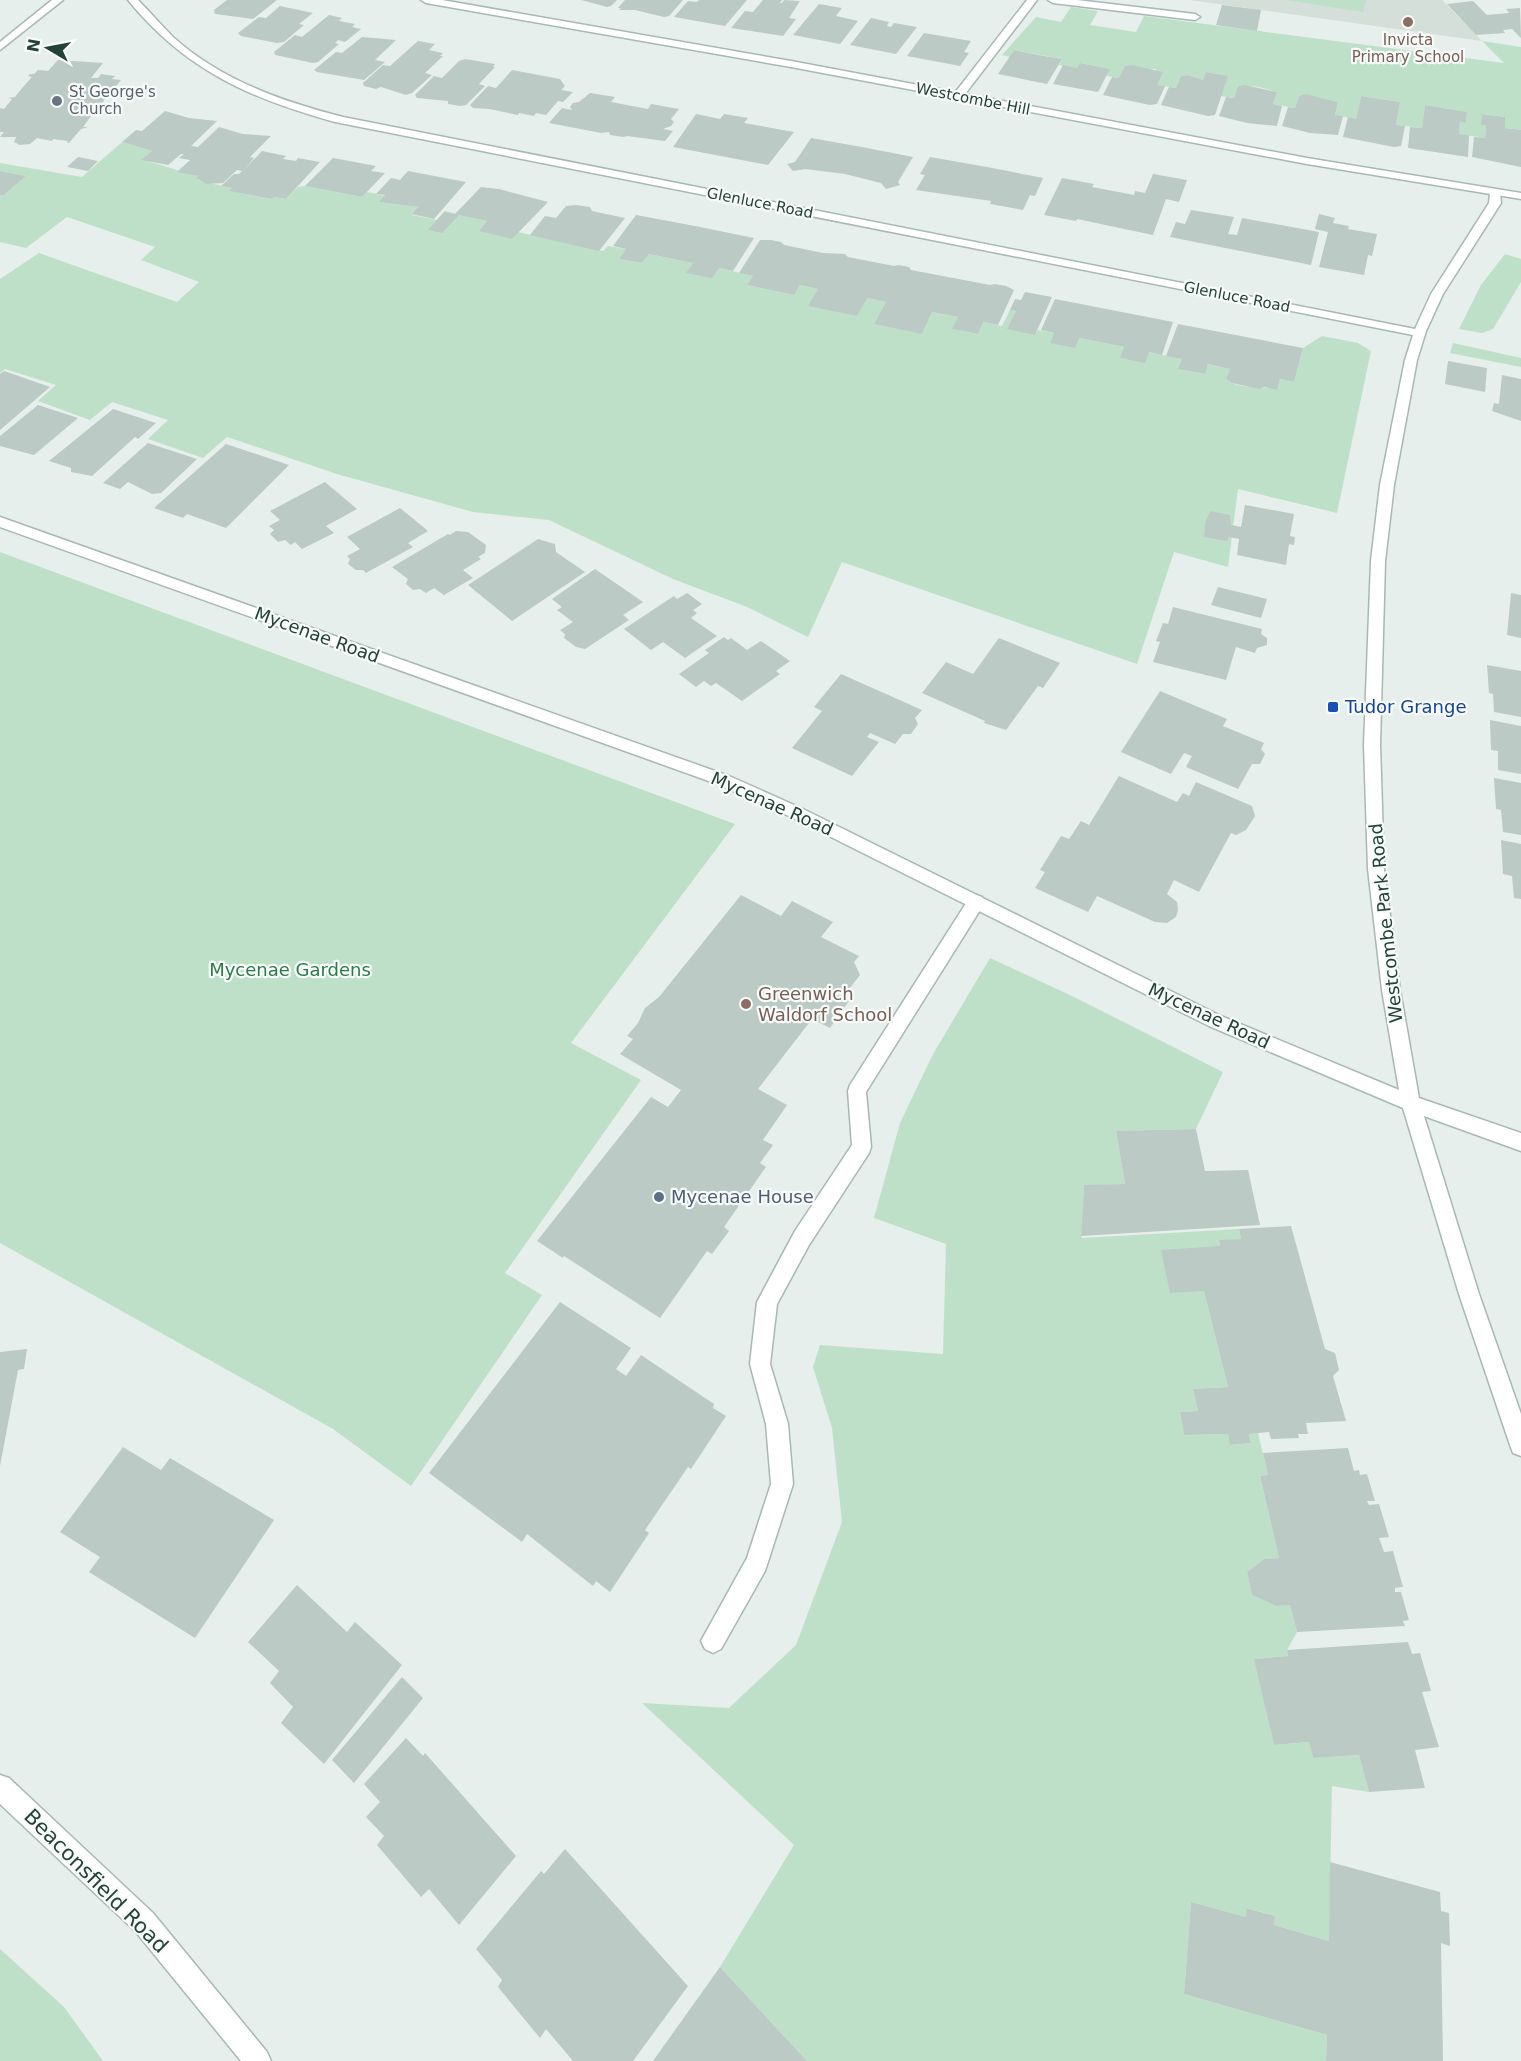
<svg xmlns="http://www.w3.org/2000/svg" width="1521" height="2061" font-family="'DejaVu Sans',sans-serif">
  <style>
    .built { fill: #d4dfda }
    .green { fill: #bfe0c8 }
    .building { fill: #bbcac4 }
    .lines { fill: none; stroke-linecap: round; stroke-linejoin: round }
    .service-casing { stroke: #a8b8b2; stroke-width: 3 }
    .minor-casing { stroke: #a8b8b2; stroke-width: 3 }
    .tertiary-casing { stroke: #a8b8b2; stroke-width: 3 }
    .service { fill: #fff; fill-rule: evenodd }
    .minor { fill: #fff; fill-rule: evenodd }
    .tertiary { fill: #fff; fill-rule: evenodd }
    .education-dot { fill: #8d6e63; stroke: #f7fbf9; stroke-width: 2 }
    .worship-dot { fill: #6b7280; stroke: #f7fbf9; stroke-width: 2 }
    .transit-dot { fill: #1a4fb4; stroke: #f7fbf9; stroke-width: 2 }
    .service-dot { fill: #5c6f8a; stroke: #f7fbf9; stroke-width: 2 }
    .labels { text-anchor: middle; stroke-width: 4.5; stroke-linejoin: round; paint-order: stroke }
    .far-education-label { font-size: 15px; fill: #785e54; stroke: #f7fbf9 }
    .far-worship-label { font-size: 15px; fill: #5b616d; stroke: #f7fbf9; text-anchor: start }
    .far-street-label { font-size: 15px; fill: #24423a; stroke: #f7fbf9 }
    .street-label { font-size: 18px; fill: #24423a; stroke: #f7fbf9 }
    .transit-label { font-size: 18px; fill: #164399; stroke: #f7fbf9; text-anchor: start }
    .park-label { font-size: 18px; fill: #2d7a4b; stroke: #f7fbf9 }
    .education-label { font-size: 18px; fill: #785e54; stroke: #f7fbf9; text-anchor: start }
    .service-label { font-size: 18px; fill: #4e5e75; stroke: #f7fbf9; text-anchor: start }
    .near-street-label { font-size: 21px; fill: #24423a; stroke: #f7fbf9 }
  </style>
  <rect width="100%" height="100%" fill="#e6efeb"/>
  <path class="built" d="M1190,0H1442L1482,41L1261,10Z"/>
  <g class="green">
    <path d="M1285,0H1366L1363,12Z"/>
    <path d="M1071,7L1098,11L1090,25L1136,32L1144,16L1504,63L1482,41L1521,47V130L1505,128V117L1483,114L1482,125H1486L1485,138L1459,134L1460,122L1466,123L1467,112L1425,105L1422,128L1396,125L1400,102L1361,96L1356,119L1335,115L1338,102C1325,99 1313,95 1299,96L1295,108L1273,104L1277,92C1264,88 1252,85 1238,86L1234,98L1220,96L1227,76L1206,72L1203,80L1188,75L1181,76L1176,88L1157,85L1156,69H1142L1132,65L1119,78L1107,76L1109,69L1080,63L1077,68L1059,65L1062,59L1014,50L1010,57L1002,55L1036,17L1061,22Z"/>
    <path d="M122,142L152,151L142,160C162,164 179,172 199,176L197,178L200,181L232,188L230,191L271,199L274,197L286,199L298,187L305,186L362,197L367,192L385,196L380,202L418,207L411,213L412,215L437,220L445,211L487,221L479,231L518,232L603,251L608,246L626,249L619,259L642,263L649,254L693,263L687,273L719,268L753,276L747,285L794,295L800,285L818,289L809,306L867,298L886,302L874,324L922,333L932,312L958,317L953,329L977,334L983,322L1002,326L1010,310L1016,311L1008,328L1035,335L1038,330L1054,333L1050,343L1079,338L1182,359L1179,369L1204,374L1208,364L1230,369L1226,379C1240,390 1261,386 1277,389L1280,379L1294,382L1303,348L1322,336L1358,343L1371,351L1337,513L1238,489L1228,567L1174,552L1137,664L842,562L808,637L747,607L673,579L549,520L473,512L337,474L227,437L203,458L148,439L168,420L112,402L90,420L38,401L56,385L5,369L0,373V279L39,253L177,302L199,282L141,260L155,247L67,217L26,248L0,242V195H4L26,176L0,171V163L82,177Z"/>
    <path d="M1505,254L1521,259V282L1493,329L1482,333L1459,329L1481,285Z"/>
    <path d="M1453,343L1521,358V367L1450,353Z"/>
    <path d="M0,552L735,824L571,1043L641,1080L505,1273L542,1295L411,1486L333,1429L0,1243Z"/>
    <path d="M990,958L1072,996L1223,1072L1196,1129L1116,1131L1125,1184L1084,1186L1081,1236L1082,1238L1239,1229L1241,1239L1219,1241L1220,1246L1204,1291L1228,1387L1193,1389L1198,1411L1180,1412L1184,1435L1228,1434L1231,1445L1251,1443L1249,1434L1258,1433L1268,1475L1260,1476L1279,1558L1264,1559L1247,1572L1252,1595L1276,1606L1290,1605L1297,1632L1287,1650L1288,1656L1255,1659L1274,1745L1309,1742L1313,1758L1359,1755L1369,1792L1332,1786L1329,1941L1274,1925L1275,1916L1247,1908L1246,1917L1191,1902L1184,1994L1327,2035L1326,2061H807L720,1967L794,1845L642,1703L729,1708L796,1645L842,1522L832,1428L813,1367L820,1345L943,1354L946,1244L874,1218L900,1123L933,1054Z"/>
    <path d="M0,1949L64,2007L103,2061H0Z"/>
  </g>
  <g class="building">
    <path d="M227,0H277L253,19L215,14L214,10Z"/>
    <path d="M581,0H617L611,6L607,7Z"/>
    <path d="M625,0H683L669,16L664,17L635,10H619L621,8H618Z"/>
    <path d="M699,0H747L725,26L674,17L688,1L697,2Z"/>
    <path d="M763,0H782L780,3H782L784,0L800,1L789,18L796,19L783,36L731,28L745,11L753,12Z"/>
    <path d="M1473,1L1487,15L1509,13L1506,9L1520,8L1521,38L1512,29L1503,30L1505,33L1476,35L1447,4Z"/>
    <path d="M819,4L842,8L836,16L858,21L840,44L793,35Z"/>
    <path d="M1222,5L1261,10L1257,31L1216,25Z"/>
    <path d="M280,6L313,13L299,24L304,25L284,42L277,43L241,36L238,33L259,17L266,18Z"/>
    <path d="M329,15L342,18L339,21L355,24L352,27L361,29L345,42L338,40L335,43L339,44L318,62L313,63L275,55L274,52L295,35L302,37Z"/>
    <path d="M871,18L889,22L887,26L891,27L894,23L917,27L896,54L850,45Z"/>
    <path d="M924,33L971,41L964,52L969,53L960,66L907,56Z"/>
    <path d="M362,37L396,40L375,60L385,62L364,80L317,72L314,70L336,52L342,53Z"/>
    <path d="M418,41L435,44L429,50L443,53L440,56H443L425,73L432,75L412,93L406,95L381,87L376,89L364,86L363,83L383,65L390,66Z"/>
    <path d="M1014,50L1038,55L1062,59L1047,84L998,74Z"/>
    <path d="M465,59L495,64L493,67H495L479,84L485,86L466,105L460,106L448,104V101L417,98L415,95L434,76L442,78L459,61Z"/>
    <path d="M58,60L103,63L91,78H98L101,74L115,76L112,79L121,80L112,91L116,92L110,93L102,103H107L101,105L93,114H98L91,116L83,127H88L81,129L69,143H67L68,141L53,139L52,141L37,138L30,144L20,145L14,142L16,137H0L4,132H0V108L4,109L12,99L8,98L15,97L23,87L32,77L28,76L30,74H34L38,70L48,71Z"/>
    <path d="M1080,63L1110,69L1098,92L1053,84L1063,65L1077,68Z"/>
    <path d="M1132,65L1163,72L1157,85L1165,86L1157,104L1150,105L1103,95L1112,77L1119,78L1125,66Z"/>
    <path d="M512,70L560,79L565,86L561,90L573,92L563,102L558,101L546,115L536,113L534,116L519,113L518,115L489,109L473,108L470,105L488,86L496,88Z"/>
    <path d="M1206,72L1228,76L1215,115L1208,116L1161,105L1169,87L1176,88L1181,76L1188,75L1203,80Z"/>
    <path d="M1245,85L1277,92L1273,104L1282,106L1277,126L1247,123L1219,116L1226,97L1234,98L1238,86Z"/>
    <path d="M590,93L615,97L611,102L648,109L651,104L679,109L671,119L674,122L671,126L663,129L673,131L665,141L627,136L623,137L610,135L609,132L601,133L549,123L562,108L572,110L570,107L573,103L579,102Z"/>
    <path d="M1306,94L1338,102L1335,115L1343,116L1338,135L1310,133L1282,126L1288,107L1295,108L1299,96Z"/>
    <path d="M1361,96L1400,102L1396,125L1405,126L1401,146L1394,147L1343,137L1348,117L1356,119Z"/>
    <path d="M1425,105L1467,112L1466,123L1460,122L1459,134L1469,135L1468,157L1408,148L1410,127L1422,128Z"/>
    <path d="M165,111L189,118L217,121L191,146L198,147L219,127L243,134L271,136L250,157L254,158L244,170L262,151L286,156L283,159L296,161L298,158L320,162L286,199L274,197L272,199L229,191L232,188L221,186L234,174H239L242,171L237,170L223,183L206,184L196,178L199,176L177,172L190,160L179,158L184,154H181L168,165L141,160L152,151L122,142L136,130L142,131Z"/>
    <path d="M696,114L720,119L724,114L748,118L744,123L794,132L768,165L673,147Z"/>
    <path d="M1482,114L1505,117V128L1521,130V167L1472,157L1474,137L1485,138L1486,125H1481Z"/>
    <path d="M811,138L862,147L913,157L898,182L900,185L886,189L881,183L845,174L805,169L793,171L787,164L795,162Z"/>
    <path d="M78,157L98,161L88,171L67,167Z"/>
    <path d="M930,157L987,167L1043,178L1035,196L1030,195L1023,210L990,204L991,201L916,190L925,175L920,174Z"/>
    <path d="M333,158L376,166L371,171L385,173L362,197L305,186Z"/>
    <path d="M0,171L26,176L4,195H0Z"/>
    <path d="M408,171L466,182L434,219L411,214L418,207L379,202L385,195L376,194L391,178L400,180Z"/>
    <path d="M1153,174L1187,180L1179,202L1166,199L1153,235L1077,219L1076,221L1044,215L1062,178L1094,184L1092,187L1134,195L1135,191L1145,193Z"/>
    <path d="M481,187L499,189L548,202L512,239L479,231L487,221L455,214Z"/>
    <path d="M576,205L590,207L592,211L625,218L599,251L530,235L545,216L556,218L566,206Z"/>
    <path d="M1191,210L1234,217L1228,234L1237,235L1242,218L1319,232L1311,265L1170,237L1176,222L1185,224Z"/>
    <path d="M444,212L459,215L442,233L428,230Z"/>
    <path d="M1319,214L1335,218L1333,223L1349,226L1348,229L1377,234L1372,256L1368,255L1364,275L1319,267L1328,232L1315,229Z"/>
    <path d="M636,215L695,226L754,238L733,271L719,268L712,278L686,273L693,263L649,254L642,263L619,259L626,249L613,246Z"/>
    <path d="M760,240H771L781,242L784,245L823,253L845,254L848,257L894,266L899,265L909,267L911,270L990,285L995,284L1006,286L1014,290L998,325L983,322L978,334L952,329L958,317L932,312L922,334L874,324L886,302L867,298L857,316L808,306L818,289L800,285L794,295L747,285L753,276L739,273Z"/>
    <path d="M1025,292L1052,297L1035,335L1007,329L1016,311L1010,310L1015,299L1021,300Z"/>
    <path d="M1055,299L1173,322L1162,355L1149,352L1145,363L1120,358L1124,347L1079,338L1075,348L1050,343L1054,333L1041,330Z"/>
    <path d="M1178,324L1303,348L1294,382L1280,379L1277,390L1264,387L1259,389L1232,383L1226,379L1230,369L1208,364L1205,374L1178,369L1182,359L1166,356Z"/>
    <path d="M1448,361L1487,368L1485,392L1445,384Z"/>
    <path d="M4,371L50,387L0,430V374Z"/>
    <path d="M1502,375L1521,379V421L1492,411L1494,403L1499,404Z"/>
    <path d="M38,405L78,418L34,455L0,446V436Z"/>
    <path d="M113,409L156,423L138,439L135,437L92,476L71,472V468L49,461Z"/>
    <path d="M148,443L197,459L161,493L152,494L128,482L120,489L103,483Z"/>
    <path d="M226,444L289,465L226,528L187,514L183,518L154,508Z"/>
    <path d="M325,482L357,509L326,526L334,533L302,549L295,542L291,545L285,540L278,542L270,534L274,530L269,526L280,520L270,511Z"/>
    <path d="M1245,505L1294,514L1290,536L1295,537L1294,545L1289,544L1286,565L1237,555L1239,539L1229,537L1227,541L1204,537L1205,524L1210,511L1230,515L1231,525L1241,527Z"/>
    <path d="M400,508L428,531L408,543L413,547L366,573L363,570H356L348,564L350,559L347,556L360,549L347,537Z"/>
    <path d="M456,531L468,532L486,545L485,553L478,557L481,559L463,570L473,578L444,595L434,588L426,593L420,589L413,590L406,584L408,579L392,567L448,534L450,535Z"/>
    <path d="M538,539L555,544L556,552L585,572L512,621L468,585Z"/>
    <path d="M595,569L643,602L623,615L629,620L585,649L576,647L564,638L565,634L560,630L573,622L557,610L562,607L552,599Z"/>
    <path d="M1218,587L1267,599L1261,618L1211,605Z"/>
    <path d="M687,593L702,604L693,610L697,613L691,618L717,636L685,658L663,642L651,650L624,629L674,596L677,599Z"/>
    <path d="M1511,593L1521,595V638L1507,635Z"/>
    <path d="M1173,607L1262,629L1261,634L1267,638V645L1257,648L1255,653L1236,647L1226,680L1153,662L1160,642L1156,641L1163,623L1168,624Z"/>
    <path d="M724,637L728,640L731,638L747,650L761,641L790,661L776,671L780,674L742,701L716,683L711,686L704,681L696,687L679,674L709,653L705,650Z"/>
    <path d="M999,638L1060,663L1043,688L1038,686L1006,730L984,723L985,721L922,693L946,662L973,674Z"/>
    <path d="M1487,665L1521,671V717L1494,712L1493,694L1489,693Z"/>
    <path d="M841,674L922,710L915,718L918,724L911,734H903L895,744L870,733L867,737L879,742L852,776L792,748L822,711L814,707Z"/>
    <path d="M1160,691L1227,719L1223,726L1264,743L1261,749L1265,754L1260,764H1252L1238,789L1186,767L1192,756L1184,753L1171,774L1121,752Z"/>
    <path d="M1490,720L1521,726V774L1498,770V751L1491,750Z"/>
    <path d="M1119,776L1177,802L1183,793L1189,796L1196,782L1252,806L1255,816L1246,830L1236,835L1231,833L1199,892L1174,880L1167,894L1177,902L1178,910L1176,917L1167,923L1155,922L1097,896L1088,912L1035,888L1045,872L1040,870L1061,836L1069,839L1081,821L1089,825Z"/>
    <path d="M1494,778L1521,783V835L1503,832L1501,810L1496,809Z"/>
    <path d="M1501,840L1521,844V899L1514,898L1512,876L1503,874Z"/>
    <path d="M741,895L781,916L792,901L833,922L821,937L859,956L854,962L860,975L846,993L832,992L849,1001L830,1028L812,1019L758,1089L787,1105L763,1140L773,1145L760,1163L766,1167L724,1227L729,1231L712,1254L707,1251L660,1318L564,1256L563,1258L537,1241L651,1097L668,1107L681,1090L620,1054L633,1039L627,1036L638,1023L645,1008L659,997Z"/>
    <path d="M1196,1129L1205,1171L1248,1170L1260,1225L1081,1236L1084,1185L1125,1184L1116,1131Z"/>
    <path d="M1291,1226L1325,1349L1335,1353L1339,1370L1333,1376L1346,1421L1306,1423L1308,1434H1298L1299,1438L1271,1439L1269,1432L1249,1434L1251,1443L1230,1445L1228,1434L1184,1435L1180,1412L1198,1411L1193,1389L1228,1387L1204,1291L1170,1293L1161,1250L1220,1246L1219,1240L1241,1239L1239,1229Z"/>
    <path d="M560,1302L631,1348L616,1369L626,1376L641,1355L714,1404L713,1408L726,1416L691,1469L688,1467L645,1530L649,1533L610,1592L596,1581L593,1586L527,1534L522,1542L429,1473Z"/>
    <path d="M27,1349L24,1369L18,1370L0,1466V1352Z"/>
    <path d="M123,1447L161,1470L170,1458L274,1520L195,1638L89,1572L100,1557L60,1532Z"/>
    <path d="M1348,1448L1354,1471L1359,1470L1360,1475L1367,1474L1375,1501H1367L1369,1505L1379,1504L1389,1537L1379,1538L1384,1552L1393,1551L1403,1587L1395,1588V1592H1401L1409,1620L1403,1621L1405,1626L1297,1632L1290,1605L1276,1606L1252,1595L1247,1572L1264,1559L1279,1558L1260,1476L1268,1475L1263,1453Z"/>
    <path d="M297,1585L347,1632L355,1622L402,1665L324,1764L281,1723L293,1707L270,1683L279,1671L248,1642Z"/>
    <path d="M1408,1642L1412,1654L1420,1653L1431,1691L1422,1692L1439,1747L1415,1750L1425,1788L1369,1792L1359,1755L1313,1758L1309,1742L1274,1745L1254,1659L1288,1656L1287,1650Z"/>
    <path d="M402,1677L423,1698L354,1783L332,1760Z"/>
    <path d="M406,1738L423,1756L425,1753L516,1856L459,1925L429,1889L421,1897L377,1845L384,1836L366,1817L380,1802L364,1784Z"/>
    <path d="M565,1849L688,1986L633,2061H573L546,2029L540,2038L498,1987L502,1980L476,1949L541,1871L544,1874Z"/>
    <path d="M1330,1862L1440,1892L1441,1911L1449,1913L1450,1946L1441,1943L1443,2061H1326L1327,2035L1184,1994L1191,1902L1246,1917V1908L1275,1916L1274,1925L1329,1941Z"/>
    <path d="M720,1967L807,2061H653Z"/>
  </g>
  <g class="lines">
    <defs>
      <g id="service">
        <path d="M1027,0H1037L962,98H954V94Z"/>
        <path d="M1048,0H1077L1195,14L1200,17L1195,20L1053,3Z"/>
        <path d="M976,895L982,897L984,902L982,907L866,1092L871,1147L869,1153L809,1245L777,1304L770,1364L788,1424L793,1484L765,1571L721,1649L713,1653L705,1649L701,1641L747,1558L771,1484L766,1424L750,1364L757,1302L795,1231L852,1145L848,1091L850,1085L970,897Z"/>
      </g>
      <g id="minor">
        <path d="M52,0H63L0,50V42Z"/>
        <path d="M128,0H138C150,12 161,25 173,37C221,80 281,101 343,117L1415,329L1431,294L1489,203L1490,193L1496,190L1500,191L1501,203L1443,294L1426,331L1417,360L1394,485L1385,561L1380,745L1384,869L1400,990L1419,1098L1521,1133V1151L1424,1116L1479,1294L1521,1414V1456L1513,1453L1510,1445L1459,1294L1403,1108L1209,1026L791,817L717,784L0,527V517L729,776L803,809L1221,1016L1399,1090L1382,990L1368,869L1364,745L1371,561L1380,485L1405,360L1413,335L335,122C251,99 185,70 128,0Z"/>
        <path d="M0,1775L9,1778L153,1913L267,2052L271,2061H241L135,1931L0,1804Z"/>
      </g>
      <path id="tertiary" d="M421,0H442L791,61L1307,158L1521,193V199L1307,164L791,67L426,3Z"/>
    </defs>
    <use href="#service" class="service-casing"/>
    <use href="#minor" class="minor-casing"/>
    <use href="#tertiary" class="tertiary-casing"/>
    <use href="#service" class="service"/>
    <use href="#minor" class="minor"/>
    <use href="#tertiary" class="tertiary"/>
  </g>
  <g class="education-dot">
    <circle cx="1408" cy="22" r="6"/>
    <circle cx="746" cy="1004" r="6"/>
  </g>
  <circle class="worship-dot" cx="57" cy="101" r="6"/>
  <rect class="transit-dot" x="1327" y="701" width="12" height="12" rx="3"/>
  <circle class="service-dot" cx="659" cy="1197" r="6"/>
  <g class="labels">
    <g class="far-education-label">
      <text x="1408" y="45">Invicta<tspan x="1408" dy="17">Primary School</tspan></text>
    </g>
    <g class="far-worship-label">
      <text x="69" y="97">St George's<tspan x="69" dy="17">Church</tspan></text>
    </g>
    <g class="far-street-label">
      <text transform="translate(973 99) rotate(11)" y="5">Westcombe Hill</text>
      <text transform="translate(760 203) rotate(11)" y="5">Glenluce Road</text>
      <text transform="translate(1237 297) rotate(11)" y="5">Glenluce Road</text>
    </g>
    <g class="street-label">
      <text transform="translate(317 635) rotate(20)" y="6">Mycenae Road</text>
      <text transform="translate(772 804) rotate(24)" y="6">Mycenae Road</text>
      <text transform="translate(1386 923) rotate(-96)" y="6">Westcombe Park Road</text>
      <text transform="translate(1209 1016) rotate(25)" y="6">Mycenae Road</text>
    </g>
    <g class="transit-label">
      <text x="1345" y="713">Tudor Grange</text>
    </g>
    <g class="park-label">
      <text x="290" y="976">Mycenae Gardens</text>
    </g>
    <g class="education-label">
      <text x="758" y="1000">Greenwich<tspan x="758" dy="21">Waldorf School</tspan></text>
    </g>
    <g class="service-label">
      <text x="671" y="1203">Mycenae House</text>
    </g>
    <g class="near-street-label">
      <text transform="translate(96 1881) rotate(45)" y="7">Beaconsfield Road</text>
    </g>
  </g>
  <g transform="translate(48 48) rotate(280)" stroke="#f7fbf9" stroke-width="4.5" paint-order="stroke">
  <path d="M0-4.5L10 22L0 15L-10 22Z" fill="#24423a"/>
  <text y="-9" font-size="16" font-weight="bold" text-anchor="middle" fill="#24423a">N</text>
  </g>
</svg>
